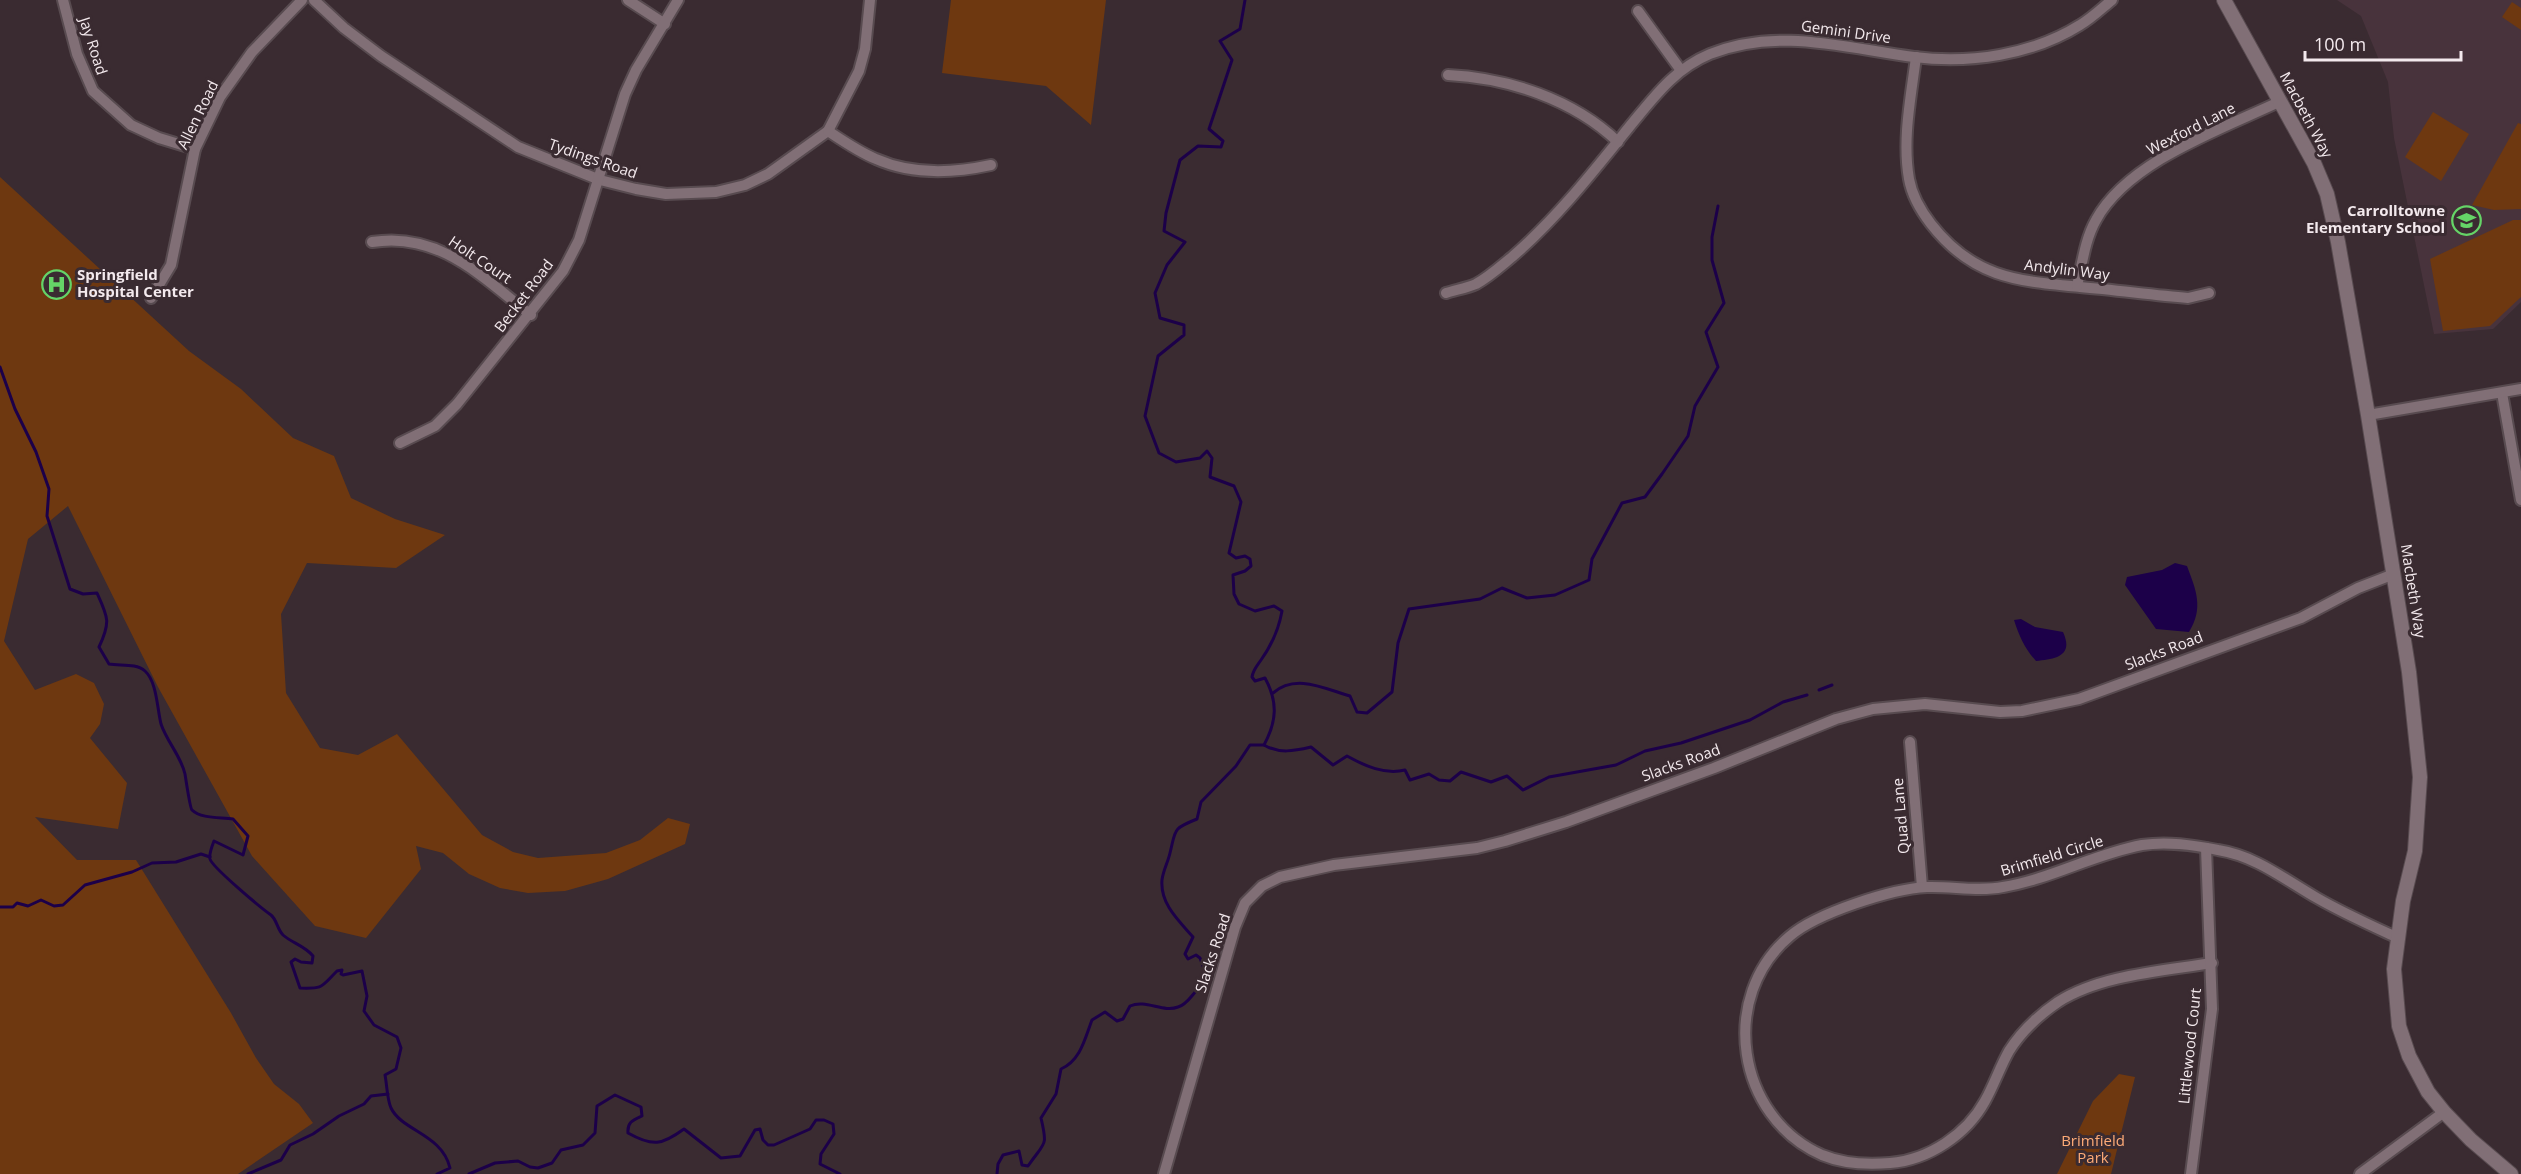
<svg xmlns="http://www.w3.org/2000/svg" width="2521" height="1174" font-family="'Open Sans',sans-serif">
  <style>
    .built { fill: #48333c }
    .green { fill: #6e3810 }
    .water { fill: #1c0049 }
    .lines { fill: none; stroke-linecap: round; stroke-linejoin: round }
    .stream { stroke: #1c0049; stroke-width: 3 }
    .minor-casing { stroke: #584b50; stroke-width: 14 }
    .tertiary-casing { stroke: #584b50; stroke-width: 16 }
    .minor { stroke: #816f76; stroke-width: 10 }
    .tertiary { stroke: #816f76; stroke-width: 14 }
    .labels { text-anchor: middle; stroke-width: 6; stroke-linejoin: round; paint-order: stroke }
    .street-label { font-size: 15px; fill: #f3e9ed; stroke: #3a2b31 }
    .poi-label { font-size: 15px; font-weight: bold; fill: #f3e9ed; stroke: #3a2b31; text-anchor: end }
    .park-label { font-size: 15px; fill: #feab77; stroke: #3a2b31 }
  </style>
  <rect width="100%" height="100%" fill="#3a2b31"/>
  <path class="built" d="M2337,0H2521V302L2493,329L2434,334L2394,138L2388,82L2361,16Z"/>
  <g class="green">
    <path d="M951,0H1106L1091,125L1046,86L942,73Z"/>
    <path d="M2512,2L2521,8V30L2502,17Z"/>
    <path d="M2433,112L2469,134L2441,181L2405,157Z"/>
    <path d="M2518,123L2521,124V209L2494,210L2472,205Z"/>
    <path d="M0,177L189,351L241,389L293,438L334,456L351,498L395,519L445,535L396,568L307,563L281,614L286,693L320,748L358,755L397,734L482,835L513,852L538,858L606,853L640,840L668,818L690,824L685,844L608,879L565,891L528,893L500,888L469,874L443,853L416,846L421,869L366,938L315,926L252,856L158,687L68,506L28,539L4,641L35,690L76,674L94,683L104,704L100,724L90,738L127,783L118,829L35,817L77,860H136L231,1013L256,1058L274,1084L299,1104L313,1123L238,1174H0Z"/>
    <path d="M2513,220H2521V297L2490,326L2443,331L2430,259Z"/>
    <path d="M2119,1074L2135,1077L2111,1174H2057L2093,1101Z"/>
  </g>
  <g class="water">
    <path d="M2175,563L2187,566C2196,590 2204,608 2189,632L2156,629L2125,585L2127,577L2162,570Z"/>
    <path d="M2021,619L2035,627L2063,632C2074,656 2056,659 2036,661C2025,649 2019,636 2014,620Z"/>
  </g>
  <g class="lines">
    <g class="stream">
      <path d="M0,367L15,409L36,452L49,489L47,516L70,589L83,594L97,593C108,617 111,622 99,647L109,664C121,666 136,663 145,671C157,682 157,708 161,724C167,742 181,756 185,774C186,780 190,808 192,810C201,819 221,817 233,819L248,836L243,855L214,841C212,846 209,854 210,859C212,867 261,908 271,915C277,920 277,929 283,935C292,943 305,946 313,956L312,963L301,962L295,959L291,962L300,988C324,989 321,987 337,971L342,970L341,974L343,975L362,971L367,996L364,1011L374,1025L397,1037L401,1048L396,1069L385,1075C387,1085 387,1099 391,1108C402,1131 442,1134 450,1168L437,1174"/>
      <path d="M1819,690L1832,685"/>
      <path d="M1273,693C1296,673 1325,689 1350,696L1357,712L1367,713L1392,692L1398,643L1409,609L1480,599L1502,588L1527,598L1555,595L1589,580L1592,559L1622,503L1645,497L1662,474L1688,436L1695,406L1718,367L1706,332L1724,303L1712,260V237L1718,206"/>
      <path d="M1264,745C1279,754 1294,751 1311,747L1333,765L1347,756C1365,766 1385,775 1405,770L1410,780L1429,774L1439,780L1450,781L1461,772L1491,782L1507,776L1523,790L1549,777L1616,765L1645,751L1681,743L1750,720L1783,702L1807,695"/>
      <path d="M0,907H13L17,903L28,906L41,900L54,906L63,905L85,885L132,872L152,863L176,862L201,854L210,857"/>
      <path d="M248,1174L281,1160L290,1145L313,1134L339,1116L364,1104L371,1096L388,1094"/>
      <path d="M469,1174L495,1163L518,1161L530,1167L538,1168L552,1163L561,1150L583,1145L595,1133L597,1106L615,1095L641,1107L642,1116C633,1120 627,1122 628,1133C653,1147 662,1145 684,1129L721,1158L740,1156L755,1130L760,1129L763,1140L768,1145H774L810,1129L816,1120H824L833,1124L834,1134L821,1154L820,1164L840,1174"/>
      <path d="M997,1174L998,1164L1003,1155L1019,1151L1022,1165L1028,1166C1045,1141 1048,1148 1041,1118L1056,1094L1061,1069C1081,1060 1085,1038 1092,1020L1105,1012L1117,1021L1123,1019L1130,1006C1146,999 1163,1013 1178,1007C1189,1004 1193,991 1203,985L1206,974L1200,958L1196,955L1188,959L1185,954L1193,937C1179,921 1160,904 1162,880C1163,871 1168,862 1170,853C1176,829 1172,829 1197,819L1201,802L1236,766L1250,745H1264C1277,721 1278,702 1265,678L1255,681L1252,677C1253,670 1257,666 1261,660C1271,646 1279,628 1282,611L1274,606L1255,611L1239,604L1234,594L1233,575L1245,571L1251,566L1250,559L1245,556L1236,558L1229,553L1241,502L1234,486L1210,477L1212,458L1207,451L1200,458L1176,462L1159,453L1145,416L1158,356L1184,335V325L1160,318L1155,293L1167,265L1185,242L1164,231L1166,213L1180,160L1198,146L1221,147L1223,141L1209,129L1232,60L1220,41L1240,29L1245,0"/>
    </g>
    <defs>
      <g id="minor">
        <path d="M63,0L77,54L93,91L131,125L159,138L195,149"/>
        <path d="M314,0L344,28L381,56L518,147L600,180L636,189L666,194L716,192L745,185L768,174L828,131L859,71L865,49L870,0"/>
        <path d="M628,0L665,24"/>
        <path d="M1638,11L1680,69"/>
        <path d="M1916,57C1911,97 1902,139 1909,179C1912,196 1921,211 1931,224C1973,278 2017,281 2080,287C2116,290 2152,295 2188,298L2209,293"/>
        <path d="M1448,75C1508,78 1573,99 1618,142"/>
        <path d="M828,131C843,141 859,152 876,159C912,175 954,173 991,165"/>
        <path d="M372,242C439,231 482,277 531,315"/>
        <path d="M2077,286C2082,265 2085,239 2096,220C2128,161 2222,129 2281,101"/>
        <path d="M1446,293C1455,290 1467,288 1476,284C1489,277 1501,266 1512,257C1557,218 1593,172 1630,126C1654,97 1674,69 1710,54C1778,27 1845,48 1914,57C1970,64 2032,55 2080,25C2092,18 2102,8 2112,0"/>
        <path d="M151,298L171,265L195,149L220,97L252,52L302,0"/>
        <path d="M2502,393L2521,500"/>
        <path d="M2368,415L2521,389"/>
        <path d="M400,443L435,426L457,404L563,271L579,240L625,94L636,70L678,0"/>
        <path d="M1910,742L1922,887"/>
        <path d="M2212,963C2163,971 2100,975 2058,1002C2039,1015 2021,1032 2009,1051C2000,1067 1994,1085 1985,1101C1967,1134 1929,1160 1890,1163C1867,1165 1844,1164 1822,1155C1736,1117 1718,996 1790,936C1817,913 1891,889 1927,887C1952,886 1978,892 2003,887C2051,879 2094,854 2142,845C2167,841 2193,845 2218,850C2256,856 2284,879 2317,898C2343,913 2370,925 2398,938"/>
        <path d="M1164,1174L1235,927L1245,903L1262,886L1280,877L1334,865L1477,848L1505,841L1566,822L1714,768L1836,719L1873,709L1925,704L2000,712L2022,711L2079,699L2301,618L2358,588L2394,574"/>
        <path d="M2191,1174L2212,1009L2206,848"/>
        <path d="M2360,1174L2444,1112"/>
      </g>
      <path id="tertiary" d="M2224,0L2314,163L2327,194L2338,242L2368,415L2409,672L2420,777L2415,851L2403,901L2394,969L2399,1026L2409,1056L2428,1092L2444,1112L2471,1140L2511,1174"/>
    </defs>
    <use href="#minor" class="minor-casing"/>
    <use href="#tertiary" class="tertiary-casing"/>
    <use href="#minor" class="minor"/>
    <use href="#tertiary" class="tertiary"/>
  </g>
  <defs>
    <symbol id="school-ring" viewBox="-11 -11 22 22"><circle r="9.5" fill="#3a2b31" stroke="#65d467" stroke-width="1.5"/><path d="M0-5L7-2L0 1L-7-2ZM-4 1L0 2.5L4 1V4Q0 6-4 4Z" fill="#65d467"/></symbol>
    <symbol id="hospital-ring" viewBox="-11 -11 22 22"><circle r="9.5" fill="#3a2b31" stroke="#65d467" stroke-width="1.5"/><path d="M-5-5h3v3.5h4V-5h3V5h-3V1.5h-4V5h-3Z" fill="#65d467"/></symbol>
  </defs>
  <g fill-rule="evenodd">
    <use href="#school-ring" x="2450" y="204" width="33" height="33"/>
    <use href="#hospital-ring" x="40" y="268" width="33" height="33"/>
  </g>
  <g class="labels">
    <g class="street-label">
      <text transform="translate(1846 32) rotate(8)" y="5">Gemini Drive</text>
      <text transform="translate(93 46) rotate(72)" y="5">Jay Road</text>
      <text transform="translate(198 115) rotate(-64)" y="5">Allen Road</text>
      <text transform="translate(2306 115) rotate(62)" y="5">Macbeth Way</text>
      <text transform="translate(2191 129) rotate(-27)" y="5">Wexford Lane</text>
      <text transform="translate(593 159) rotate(19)" y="5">Tydings Road</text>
      <text transform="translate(480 260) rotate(34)" y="5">Holt Court</text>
      <text transform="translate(2067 270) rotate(7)" y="5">Andylin Way</text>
      <text transform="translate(524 296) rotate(-53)" y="5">Becket Road</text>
      <text transform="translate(2413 591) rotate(81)" y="5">Macbeth Way</text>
      <text transform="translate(2164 651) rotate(-21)" y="5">Slacks Road</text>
      <text transform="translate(1681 763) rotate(-20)" y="5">Slacks Road</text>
      <text transform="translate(1901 816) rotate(-95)" y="5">Quad Lane</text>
      <text transform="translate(2052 856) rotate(-17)" y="5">Brimfield Circle</text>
      <text transform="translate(1213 953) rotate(-72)" y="5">Slacks Road</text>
      <text transform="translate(2190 1046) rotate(-84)" y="5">Littlewood Court</text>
    </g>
    <g class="poi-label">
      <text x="2445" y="216">Carrolltowne<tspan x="2445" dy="17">Elementary School</tspan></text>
      <text x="77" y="280" text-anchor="start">Springfield<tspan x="77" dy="17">Hospital Center</tspan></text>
    </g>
    <g class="park-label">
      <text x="2093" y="1146">Brimfield<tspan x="2093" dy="17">Park</tspan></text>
    </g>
  </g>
  <path d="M2305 51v9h156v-9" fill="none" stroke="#f3e9ed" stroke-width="3"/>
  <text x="2314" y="51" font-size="18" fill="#f3e9ed" stroke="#3a2b31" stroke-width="4.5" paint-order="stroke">100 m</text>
</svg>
